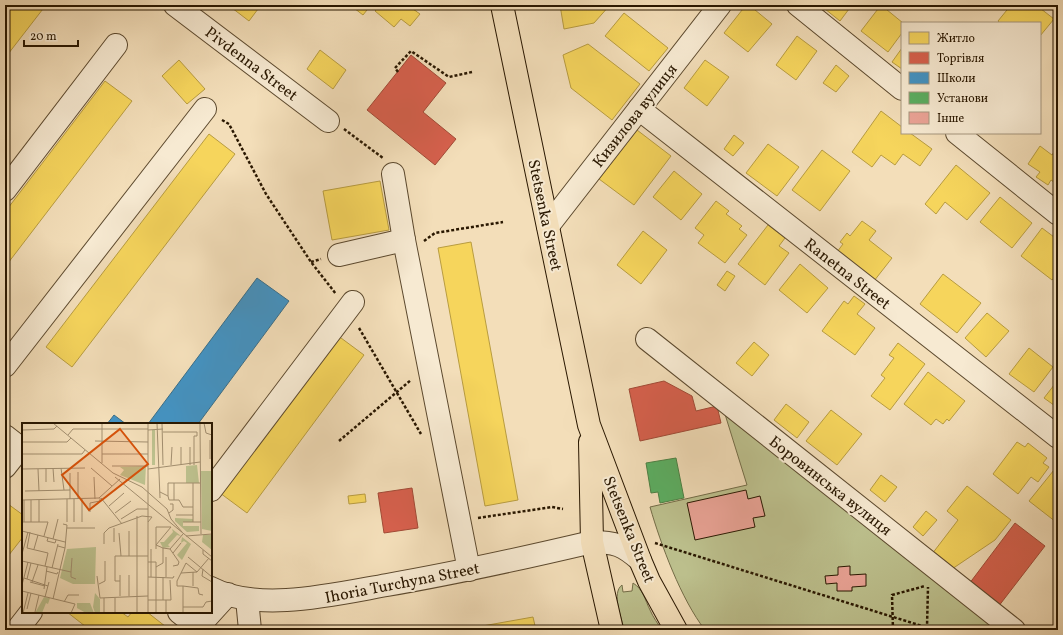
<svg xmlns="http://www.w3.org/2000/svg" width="1063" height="635" font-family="Vollkorn,serif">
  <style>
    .green { fill: #bdc18e; stroke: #736c47 }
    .homes { fill: #f6d55c; stroke: #b89c40 }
    .shops { fill: #d6604d; stroke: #a24a36 }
    .schools { fill: #4393c3; stroke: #3b6e88 }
    .public { fill: #5aae61; stroke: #4b8144 }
    .building { fill: #eaa396; stroke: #291700 }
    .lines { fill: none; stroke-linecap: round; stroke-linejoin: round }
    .minor-casing { stroke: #5c492e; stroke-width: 24 }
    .major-casing { stroke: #291700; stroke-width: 24 }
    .path { stroke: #291700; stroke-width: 2.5; stroke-dasharray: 3 2; stroke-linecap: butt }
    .minor { stroke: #f7ead2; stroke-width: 22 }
    .major { stroke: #f3deb9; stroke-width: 22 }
    .labels { text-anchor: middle; stroke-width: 4; stroke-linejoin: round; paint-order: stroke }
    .street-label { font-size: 16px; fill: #291700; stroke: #f7ead2 }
    .inset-road { fill: none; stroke: #a28e6f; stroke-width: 1 }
    .view { fill: #d5520b; fill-opacity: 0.15; stroke: #d5520b; stroke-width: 2 }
    .inset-edge { fill: none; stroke: #291700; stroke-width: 2 }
  </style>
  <rect width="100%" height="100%" fill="#f3deb9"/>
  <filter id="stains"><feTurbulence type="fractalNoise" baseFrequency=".005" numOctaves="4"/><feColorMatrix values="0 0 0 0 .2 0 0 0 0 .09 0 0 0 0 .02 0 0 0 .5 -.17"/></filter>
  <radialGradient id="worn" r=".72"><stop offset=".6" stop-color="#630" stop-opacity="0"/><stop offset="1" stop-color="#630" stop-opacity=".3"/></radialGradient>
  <g class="green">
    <path d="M724,411L1020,630H705C681,599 661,545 650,507L747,485Z"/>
    <path d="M633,583C643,589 645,600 650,610C653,617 658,624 662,630H624C622,618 611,593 622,585L623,592L632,591Z"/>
  </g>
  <g class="homes">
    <path d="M6,5H46L5,58V6Z"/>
    <path d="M234,5H261L249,21L232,8Z"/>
    <path d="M350,5H371L363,15Z"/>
    <path d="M380,5H416L413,9L420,14L410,26L401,19L394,27L375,11Z"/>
    <path d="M560,5H610L594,23L564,29Z"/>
    <path d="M746,5H749L772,24L748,52L724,33Z"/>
    <path d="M820,5H852L840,21Z"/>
    <path d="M881,5L903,23L902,33L888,52L861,31Z"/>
    <path d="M1011,5H1036L1054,19L1040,36V23H1000L998,21Z"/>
    <path d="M624,13L668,48L649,71L605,36Z"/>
    <path d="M797,36L817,51L796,80L776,65Z"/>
    <path d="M588,44L640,84L612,120L571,88L563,55Z"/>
    <path d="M902,48V69L892,62Z"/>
    <path d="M320,50L346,70L333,89L307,69Z"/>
    <path d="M179,60L205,89L187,104L162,76Z"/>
    <path d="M705,60L729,77L707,106L684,88Z"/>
    <path d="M836,65L849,76L836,92L823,83Z"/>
    <path d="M105,81L132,101L5,267V212Z"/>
    <path d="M881,111L902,127V133H910L932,149L920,166L903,154L895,165L881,155L872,167L852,152Z"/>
    <path d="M637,130L671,156L634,205L599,179Z"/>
    <path d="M209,134L235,154L72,367L46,347Z"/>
    <path d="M734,135L744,143L733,156L724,149Z"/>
    <path d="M768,144L799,167L777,196L746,173Z"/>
    <path d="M1040,146L1052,155L1058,146V185L1051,180L1048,185L1036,177L1040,172L1028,164Z"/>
    <path d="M822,150L850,171L820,211L792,190Z"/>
    <path d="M956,165L990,193L967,220L945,202L936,214L925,204Z"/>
    <path d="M674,171L702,194L681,220L653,197Z"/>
    <path d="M380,181L389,230L332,240L323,191Z"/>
    <path d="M1000,197L1032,223L1012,248L980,222Z"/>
    <path d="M716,201L729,211L726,214L742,226L739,229L747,235L725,263L698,243L704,235L695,228Z"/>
    <path d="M862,221L876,231L869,240L892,258L874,281L837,252L843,244L840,242L847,233L850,236Z"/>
    <path d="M768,225L785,238L779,246L789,253L765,285L738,264Z"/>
    <path d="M1042,228L1058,240V273L1052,280L1021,256Z"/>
    <path d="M643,231L667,250L641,284L617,265Z"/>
    <path d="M471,242L518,500L485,506L438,248Z"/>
    <path d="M800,264L828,288L807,313L779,290Z"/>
    <path d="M727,271L735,276L725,291L717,285Z"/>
    <path d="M943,274L981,303L957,333L920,304Z"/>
    <path d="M854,296L865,304L857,314L875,328L855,355L822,331L844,301L848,304Z"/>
    <path d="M987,313L1009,331L986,357L965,338Z"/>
    <path d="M337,335L364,355L247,513L220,493Z"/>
    <path d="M754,342L769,355L752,376L736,363Z"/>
    <path d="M898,343L925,364L890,410L871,396L885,378L881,375L894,358L889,355Z"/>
    <path d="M1029,348L1053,367L1034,392L1009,374Z"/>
    <path d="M928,372L965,401L949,421L947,419L943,424L936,419L931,425L904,404Z"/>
    <path d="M1058,380V408L1044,398Z"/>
    <path d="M786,404L809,422L797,438L774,420Z"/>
    <path d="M831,410L862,434L837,465L806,441Z"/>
    <path d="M1017,442L1025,447L1028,443L1047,458L1043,463L1049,467L1038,482L1031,477L1018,494L993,474Z"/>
    <path d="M1058,465V520L1056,522L1029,501Z"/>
    <path d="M881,475L897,487L885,502L870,490Z"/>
    <path d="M967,486L1011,520L995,540L952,569L932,554L958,520L947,511Z"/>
    <path d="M365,494L366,502L349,504L348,496Z"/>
    <path d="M8,504L23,515V537L5,560V508Z"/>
    <path d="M926,511L937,520L923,536L913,527Z"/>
    <path d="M67,612H121L128,617L132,612H147L170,630H90Z"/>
    <path d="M533,617L536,630H460Z"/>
  </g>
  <g class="shops">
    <path d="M411,55L446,83L423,112L456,139L435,165L367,110Z"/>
    <path d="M664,381L692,396L696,411L717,406L721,423L640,441L629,389Z"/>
    <path d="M412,488L418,528L384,533L378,493Z"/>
    <path d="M1015,523L1045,546L998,607L969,584Z"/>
  </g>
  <g class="schools">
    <path d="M257,278L289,301L198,424H148Z"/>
    <path d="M114,415L126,424H107Z"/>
  </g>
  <path class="public" d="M676,458L684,498L660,503L658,492L651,493L646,463Z"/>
  <g class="building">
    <path d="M746,490L748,499L760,496L765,516L753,518L755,527L695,540L687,503Z"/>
    <path d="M850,566V575L866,574V586L852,587V591H837V583L826,584L825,576L838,575V567Z"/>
  </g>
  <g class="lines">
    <defs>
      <g id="minor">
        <path d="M175,5L328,121"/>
        <path d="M798,5L902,89"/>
        <path d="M639,109L1058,437"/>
        <path d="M957,133L1058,214"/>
        <path d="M393,174L404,240L469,570"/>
        <path d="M5,190L116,45"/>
        <path d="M548,226L720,5"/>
        <path d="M339,255L404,240"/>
        <path d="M647,339L1014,630"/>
        <path d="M5,366L205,109"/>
        <path d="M5,436L23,450"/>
        <path d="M5,467L20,448"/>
        <path d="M211,490L353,302"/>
        <path d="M211,588C258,613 336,594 387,585C456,573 524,558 592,542C615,542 623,545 640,560"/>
        <path d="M247,599L250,630"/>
        <path d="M179,612L198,627L228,594"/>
        <path d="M17,630L31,612"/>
      </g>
      <g id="major">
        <path d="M502,5L589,425L640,560L649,581L676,630"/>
        <path d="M590,442L592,542L612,630"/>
      </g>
    </defs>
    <use href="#minor" class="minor-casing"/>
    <use href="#major" class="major-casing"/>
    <g class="path">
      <path d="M398,72L395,68L411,51L449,77L472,72"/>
      <path d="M222,120L229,124L266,194L311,262L336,294"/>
      <path d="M344,129L383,158"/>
      <path d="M424,241L435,233L503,222"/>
      <path d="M311,262L321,259"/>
      <path d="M359,328L421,434"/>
      <path d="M339,441L411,380"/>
      <path d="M478,518L552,507L563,509"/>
      <path d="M655,543L935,630"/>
      <path d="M893,630L892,595L925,586"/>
      <path d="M921,630L927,627L928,587"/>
    </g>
    <use href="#minor" class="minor"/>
    <use href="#major" class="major"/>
  </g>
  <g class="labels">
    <g class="street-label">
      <text transform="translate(252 63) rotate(37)" y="6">Pivdenna Street</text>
      <text transform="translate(634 115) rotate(-52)" y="6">Кизилова вулиця</text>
      <text transform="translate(546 215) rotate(78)" y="6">Stetsenka Street</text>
      <text transform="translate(848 273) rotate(38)" y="6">Ranetna Street</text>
      <text transform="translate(831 485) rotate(38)" y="6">Боровинська вулиця</text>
      <text transform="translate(630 529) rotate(68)" y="6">Stetsenka Street</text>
      <text transform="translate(402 582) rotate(-11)" y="6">Ihoria Turchyna Street</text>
    </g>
  </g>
  <g transform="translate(22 423)">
    <rect width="190" height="190" fill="#f3deb9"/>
    <path d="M130,7H133V42H130ZM175,42L177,60H164V43ZM124,43L123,62L98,52L102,47L98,44ZM179,48H190V108L180,106ZM153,95L171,96V99H161V103H177V108L165,109L153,98ZM150,106L159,113L155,112L146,122L148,124L141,125L138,119H142L151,109ZM181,112H190V127L180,119ZM160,114L169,121L160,137L155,132L165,120L162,118L159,120ZM74,124L73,161H51L38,155L45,126ZM73,170L78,176V190H73L71,184ZM22,174L28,175L26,181L24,180L20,190H13ZM68,180L72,190H64L55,185V180Z" fill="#bdc18e"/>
    <path class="inset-road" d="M31,0L91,50L120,64L145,86L149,96L160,109M80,0V40M126,0V190M135,0L138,75M140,0L141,42M178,0L179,111M182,0L184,10L190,12M0,7L32,6L35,3M126,7L141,6M141,9H175V13H172V42M46,12L51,6H126M188,17V36M73,18L126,19M0,19H45L49,15M0,31H60L63,27M80,31H126M149,42L150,24M159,42V24M168,42V24M90,43H126M24,45V59M31,45L32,59M39,45L42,67M69,45L90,63M0,46L63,45M16,46L17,68M126,46L178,39M56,49V76M48,50V76M72,54L73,76M93,54L190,134M171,60V99M3,68L48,67M138,69L146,73L147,77H157L161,84H171M146,73V60H178M79,75L100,101M45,76V99M0,77L77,75L98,56M2,77V99M9,77V99M17,77V99M152,77V60M87,83L102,70M68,89V80L78,78V75M93,90L109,78M147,90L151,87V81H148M154,92H171M115,93V190M99,96L115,86H126M0,99H26L22,113M52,99V76M60,99V76M161,99H179M41,101L45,102L43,125M45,105H73M92,105V119M0,108L43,119M8,109L5,125L26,130L23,143M97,110L99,133M164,113L190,111M26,115L25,118L33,120L34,117M31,116L36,96M82,121V110L87,105L120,93L130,94L126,99M134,122L149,104M141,125L148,126L157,139L156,142L151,143M12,126L16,112M134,126V104H149M148,126L161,111M181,127V131L190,138M151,130L159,120M0,131L6,109M107,133V108M166,134L190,154M0,138L49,149V154L54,156M126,139H134V190M134,144L141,140V125L134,122M30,145L36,121M181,146L180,153L190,159M24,148L35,151L36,149M49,149L50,135M159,150L175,149L187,135M98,152V173M107,152V173M75,153L78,175L126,173M126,154L151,155L152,153M129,154V126M141,154V177M144,154V134M2,155L26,163M5,156L9,140M98,158H93V133H126M8,159L23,163M10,159L16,142M77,161L83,158V138M0,162L6,139M161,163H155V158L164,140L175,149M171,163V149M22,166L25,144M0,168L53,181L49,190M23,174L27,159M82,175V190M93,175V190M31,176L43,125L36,123M126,177H149L148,157M144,177V190M42,179L46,172H57M161,184H181L184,179L190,178M5,186L9,170M13,189L17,172M1,190L6,170M161,190V163L176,165L177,171L181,172"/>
    <path class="view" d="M98,6L126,41L67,87L40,52Z"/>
    <rect width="190" height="190" class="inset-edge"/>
  </g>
  <rect width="1063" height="635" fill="none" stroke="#f3deb9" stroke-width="20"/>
  <rect x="6" y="6" width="1051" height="623" fill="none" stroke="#291700" stroke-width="2"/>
  <rect x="10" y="10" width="1043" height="615" fill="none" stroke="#291700"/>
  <rect x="901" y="22" width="140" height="112" fill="#f7ead2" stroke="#a5967e"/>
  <rect x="909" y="32" width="20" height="12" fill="#f6d55c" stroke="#a5967e"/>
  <text x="937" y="42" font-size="12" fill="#291700">Житло</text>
  <rect x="909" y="52" width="20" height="12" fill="#d6604d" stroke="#a5967e"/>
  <text x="937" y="62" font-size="12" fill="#291700">Торгівля</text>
  <rect x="909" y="72" width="20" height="12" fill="#4393c3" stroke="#a5967e"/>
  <text x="937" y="82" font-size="12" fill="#291700">Школи</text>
  <rect x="909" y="92" width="20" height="12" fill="#5aae61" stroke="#a5967e"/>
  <text x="937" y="102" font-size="12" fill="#291700">Установи</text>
  <rect x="909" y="112" width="20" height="12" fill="#eaa396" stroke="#a5967e"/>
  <text x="937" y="122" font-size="12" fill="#291700">Інше</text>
  <path d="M24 40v6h54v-6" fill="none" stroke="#291700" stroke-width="2"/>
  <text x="30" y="40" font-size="12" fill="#291700" stroke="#f7ead2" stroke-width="3" paint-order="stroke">20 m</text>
  <rect width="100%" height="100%" filter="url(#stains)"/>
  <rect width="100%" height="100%" fill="url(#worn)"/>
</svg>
